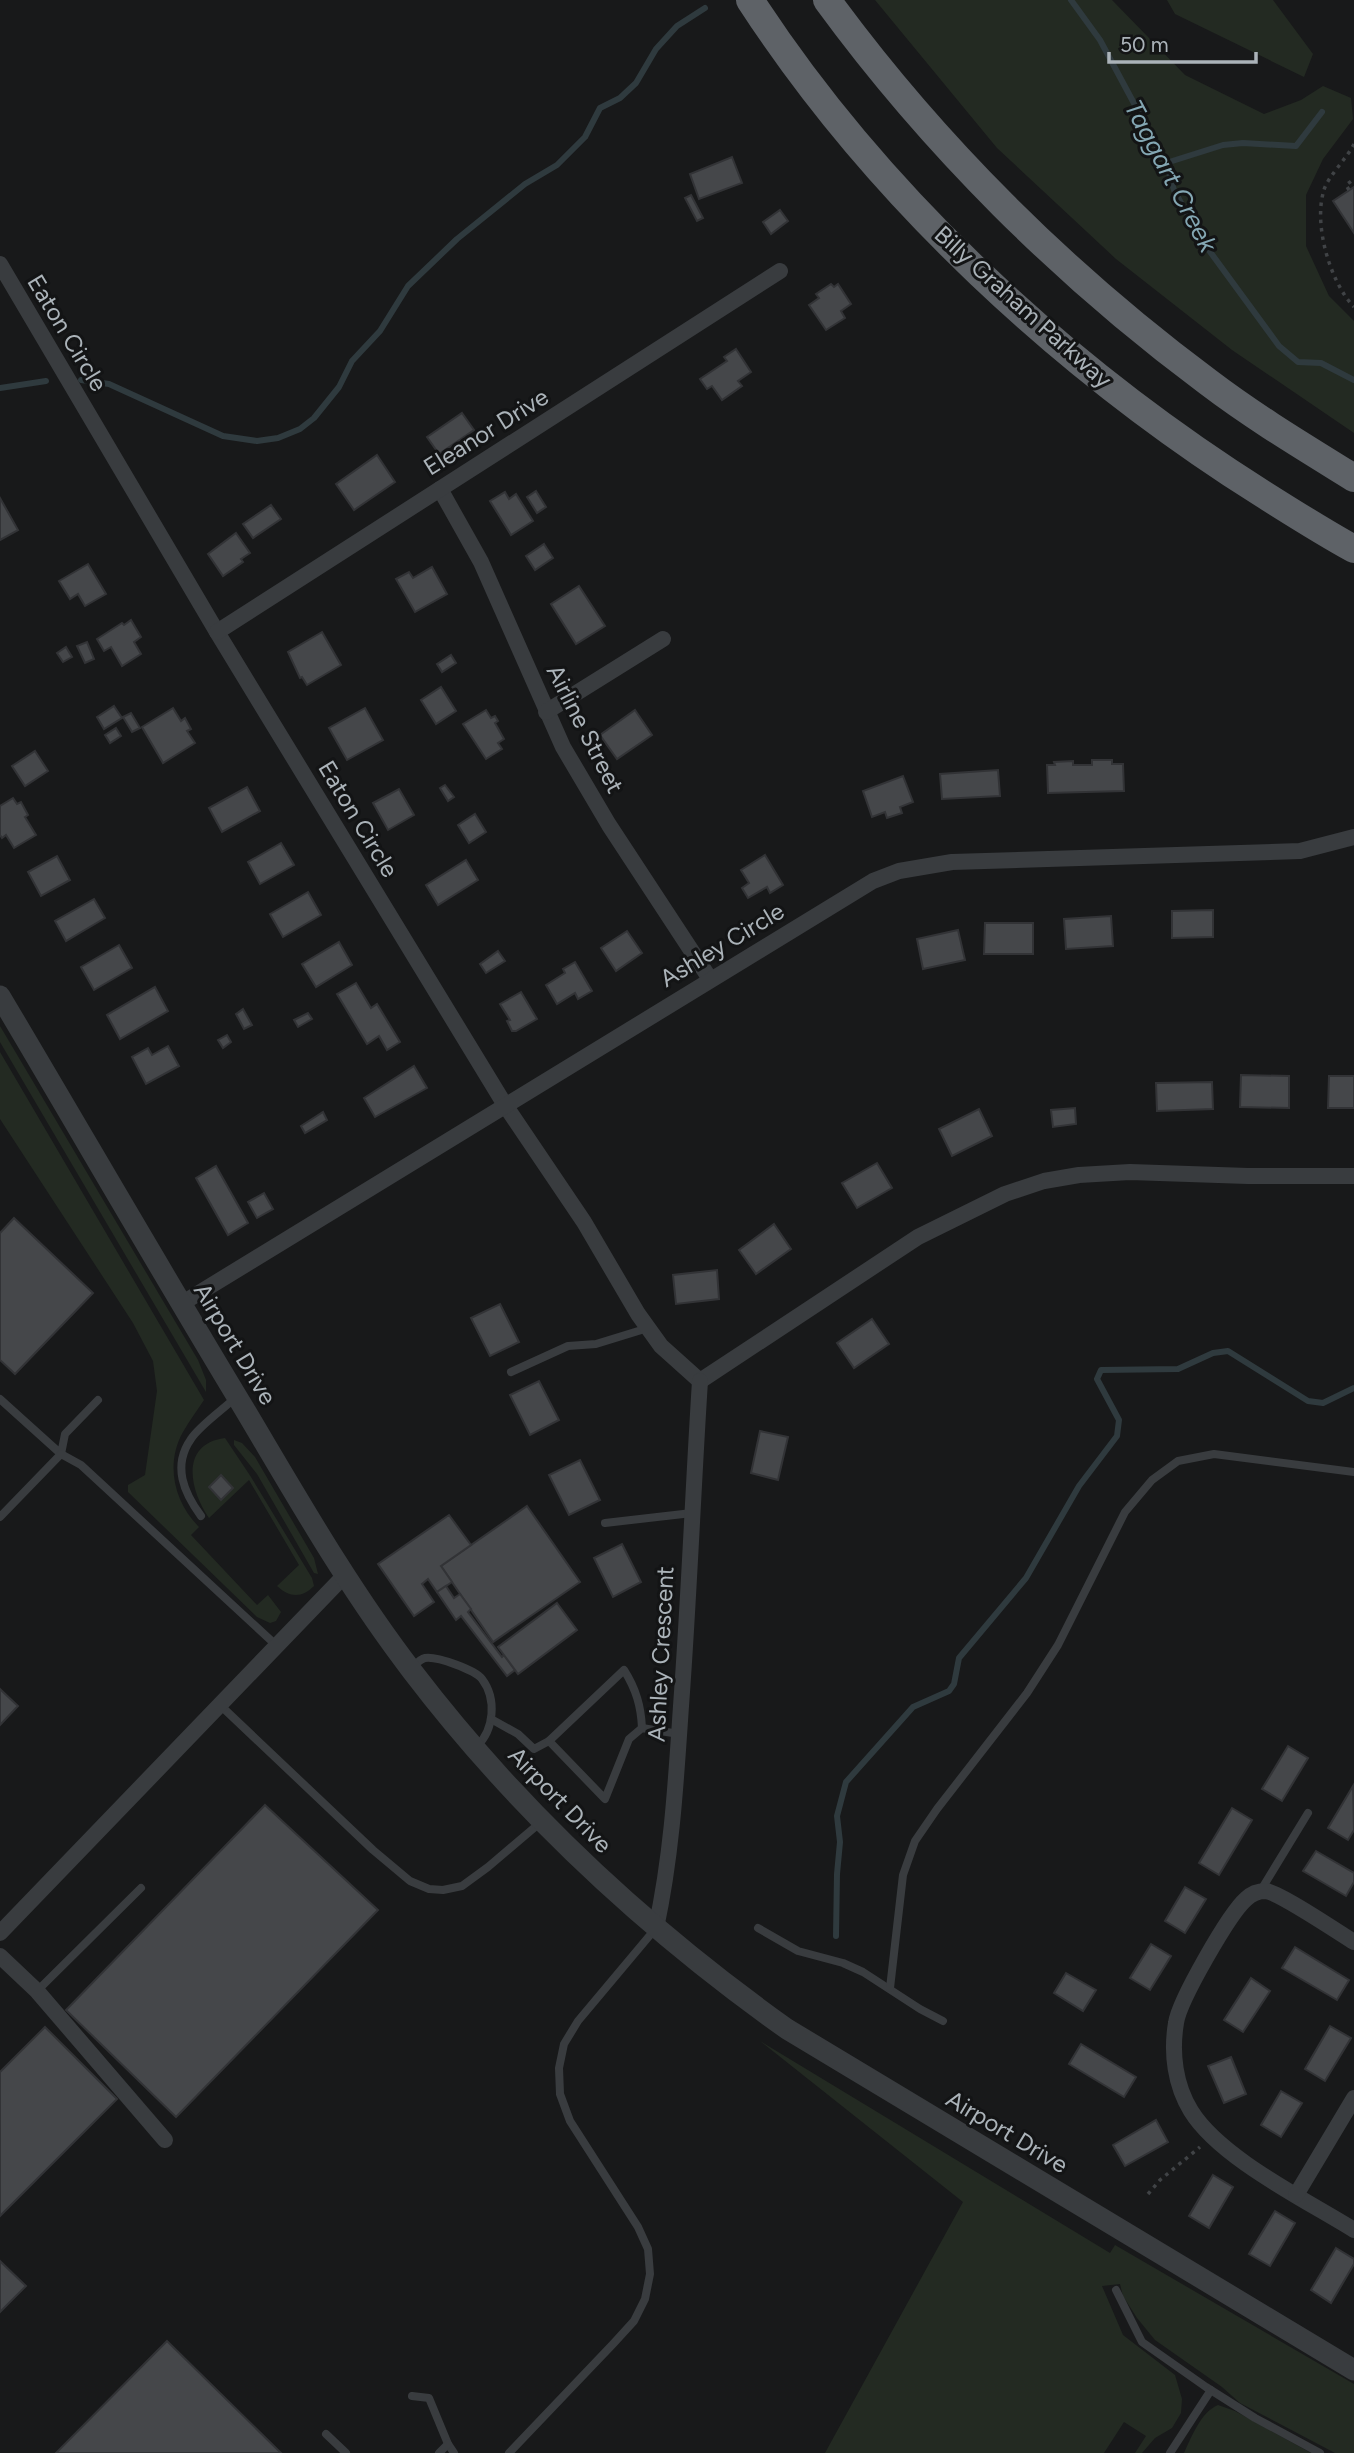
<svg xmlns="http://www.w3.org/2000/svg" width="1354" height="2453" font-family="Figtree,sans-serif">
  <style>
    .green { fill: #232a22 }
    .lines { fill: none; stroke-linecap: round; stroke-linejoin: round }
    .stream { stroke: #2f3a3e; stroke-width: 6 }
    .building { fill: #45474a; stroke: #323336; stroke-width: 2 }
    .path { stroke: #404346; stroke-width: 3.5; stroke-dasharray: 3.5 5; stroke-linecap: butt }
    .service { stroke: #393c3f; stroke-width: 8 }
    .minor { stroke: #393c3f; stroke-width: 16 }
    .tertiary { stroke: #393c3f; stroke-width: 21 }
    .trunk { stroke: #5e6267; stroke-width: 28 }
    .labels { text-anchor: middle; stroke-width: 6; stroke-linejoin: round; paint-order: stroke }
    .street-label { font-size: 24px; fill: #abb3b9; stroke: #131415 }
    .water-label { font-size: 26px; font-style: italic; fill: #84a7b3; stroke: #131415 }
  </style>
  <rect width="100%" height="100%" fill="#18191a"/>
  <g class="green">
    <path d="M875,0H1112L1185,75L1264,114L1301,100L1323,86L1351,98L1353,119L1323,159L1306,195V246L1329,296L1354,321V433L1232,350L1116,259L997,148Z"/>
    <path d="M1167,0H1273L1313,54L1304,77L1175,14Z"/>
    <path d="M0,1026L198,1360L206,1380V1392L0,1042Z"/>
    <path d="M0,1052L204,1400C197,1411 189,1421 183,1432C165,1464 174,1502 199,1527L191,1535L257,1605L268,1595L281,1612L276,1621L270,1623L257,1617L128,1492V1485L145,1475L157,1391L153,1361L133,1323L0,1119Z"/>
    <path d="M225,1438L251,1477L312,1578L314,1586C302,1598 290,1598 277,1586L299,1565L249,1480L209,1518C190,1491 179,1444 225,1438Z"/>
    <path d="M234,1440L242,1443L255,1457L314,1558L318,1574L314,1573L257,1474L234,1445Z"/>
    <path d="M760,2041L1110,2253L1115,2245L1354,2384V2453H1335L1240,2403L1222,2387L1155,2340L1137,2318L1123,2296L1120,2284L1102,2286L1123,2335L1175,2375L1182,2399L1181,2413L1172,2428L1155,2438L1142,2453H1135L1146,2436L1124,2422L1104,2453H825L963,2202Z"/>
    <path d="M1218,2405L1235,2411L1311,2453H1184C1192,2436 1201,2412 1218,2405Z"/>
  </g>
  <g class="lines">
    <g class="stream">
      <path d="M1071,0L1100,40L1166,163L1174,190L1200,238L1279,346L1298,362L1321,363L1354,380"/>
      <path d="M1166,163L1223,145L1243,143L1296,146L1322,112"/>
      <path d="M81,380L109,384L223,436L257,441L278,438L300,429L314,418L339,387L352,361L380,331L408,286L457,239L525,184L557,165L585,137L600,108L620,98L636,83L656,49L677,26L705,8"/>
      <path d="M0,388L46,381"/>
      <path d="M836,1936L837,1874L840,1842L837,1816L846,1782L913,1707L949,1691L954,1684L959,1658L1026,1578L1079,1486L1117,1436L1119,1420L1097,1379L1101,1370L1178,1369L1213,1353L1228,1351L1308,1401L1323,1403L1354,1388"/>
    </g>
  </g>
  <g class="building">
    <path d="M732,157L742,183L699,199L690,174Z"/>
    <path d="M1354,187V233L1333,201Z"/>
    <path d="M691,195L703,218L697,221L685,198Z"/>
    <path d="M780,210L788,221L771,234L763,222Z"/>
    <path d="M831,284L834,287L838,284L851,304L841,311L845,318L826,330L809,305L819,298L816,294Z"/>
    <path d="M736,349L751,372L738,381L742,386L722,400L712,386L707,389L700,379L727,361L724,357Z"/>
    <path d="M462,413L474,430L439,454L427,437Z"/>
    <path d="M377,455L395,482L354,510L336,484Z"/>
    <path d="M536,491L546,507L537,513L527,497Z"/>
    <path d="M505,492L509,499L516,494L533,521L511,535L490,501Z"/>
    <path d="M0,498L18,530L0,540Z"/>
    <path d="M271,505L281,519L253,538L243,524Z"/>
    <path d="M236,533L250,553L241,559L243,562L223,576L208,554Z"/>
    <path d="M544,544L553,558L535,570L526,556Z"/>
    <path d="M88,564L106,594L85,606L78,594L70,599L59,581Z"/>
    <path d="M432,567L447,594L415,612L396,579L409,572L413,578Z"/>
    <path d="M579,586L605,626L576,644L551,604Z"/>
    <path d="M131,620L141,637L134,642L141,654L122,666L111,647L104,651L97,639L122,623L124,625Z"/>
    <path d="M322,632L341,665L307,685L302,677L300,678L288,652Z"/>
    <path d="M87,642L94,659L85,663L77,646Z"/>
    <path d="M66,647L72,657L63,662L57,653Z"/>
    <path d="M451,655L456,663L442,672L437,664Z"/>
    <path d="M441,687L456,711L436,724L421,700Z"/>
    <path d="M114,706L122,718L104,729L97,717Z"/>
    <path d="M173,708L181,721L185,718L191,729L187,731L195,743L163,763L142,727Z"/>
    <path d="M365,708L383,740L347,760L329,728Z"/>
    <path d="M486,710L491,718L495,716L498,721L495,723L504,739L498,743L502,749L486,759L463,724Z"/>
    <path d="M635,710L652,735L617,759L600,735Z"/>
    <path d="M131,713L140,728L132,732L123,717Z"/>
    <path d="M116,728L121,736L110,743L105,735Z"/>
    <path d="M35,751L48,771L25,786L12,766Z"/>
    <path d="M1092,760H1112V764H1123L1124,791L1048,793L1047,765H1055L1054,762L1073,761V765H1092Z"/>
    <path d="M998,770L1000,796L942,799L940,774Z"/>
    <path d="M903,776L913,802L900,807L902,813L887,818L885,812L872,817L863,791Z"/>
    <path d="M445,785L454,797L448,801L440,788Z"/>
    <path d="M247,787L260,811L222,832L209,808Z"/>
    <path d="M399,789L414,815L388,830L373,803Z"/>
    <path d="M13,798L17,804L21,802L28,815L25,817L36,835L14,848L6,835L2,838L0,835V806Z"/>
    <path d="M475,814L486,832L469,843L458,825Z"/>
    <path d="M281,843L294,865L260,884L248,862Z"/>
    <path d="M765,855L783,885L770,893L767,887L748,898L742,888L749,883L741,870Z"/>
    <path d="M57,856L70,880L41,896L28,872Z"/>
    <path d="M466,860L478,880L438,905L426,885Z"/>
    <path d="M308,892L321,915L283,937L270,914Z"/>
    <path d="M94,899L105,918L66,941L55,921Z"/>
    <path d="M1213,910V937L1172,938V911Z"/>
    <path d="M1111,916L1113,946L1066,949L1064,919Z"/>
    <path d="M985,923H1033V954H984Z"/>
    <path d="M958,930L965,960L923,969L917,939Z"/>
    <path d="M627,931L642,953L616,971L601,948Z"/>
    <path d="M339,942L352,965L316,987L302,964Z"/>
    <path d="M119,945L132,968L94,990L81,967Z"/>
    <path d="M498,951L505,961L486,973L480,964Z"/>
    <path d="M575,962L592,991L578,999L575,993L557,1004L546,985L565,973L563,969Z"/>
    <path d="M356,983L371,1008L377,1004L400,1042L387,1050L379,1036L367,1044L337,994Z"/>
    <path d="M155,987L168,1011L120,1039L107,1015Z"/>
    <path d="M521,992L537,1019L516,1031H512L507,1021L510,1020L500,1004Z"/>
    <path d="M243,1009L252,1025L244,1029L236,1014Z"/>
    <path d="M308,1013L312,1019L298,1027L294,1020Z"/>
    <path d="M227,1035L231,1042L223,1048L218,1040Z"/>
    <path d="M168,1046L179,1066L146,1084L132,1057L148,1048L152,1055Z"/>
    <path d="M414,1066L427,1088L375,1117L364,1098Z"/>
    <path d="M1241,1075L1289,1076V1108L1240,1107Z"/>
    <path d="M1329,1076H1354V1108H1328Z"/>
    <path d="M1212,1082L1213,1109L1157,1111L1156,1083Z"/>
    <path d="M1075,1108L1076,1124L1053,1127L1051,1110Z"/>
    <path d="M979,1109L992,1136L952,1156L939,1129Z"/>
    <path d="M323,1112L327,1120L305,1133L301,1126Z"/>
    <path d="M877,1163L892,1188L857,1208L842,1183Z"/>
    <path d="M216,1166L248,1223L228,1235L196,1178Z"/>
    <path d="M264,1193L273,1209L257,1218L248,1202Z"/>
    <path d="M14,1218L93,1293L15,1374L0,1360V1233Z"/>
    <path d="M774,1224L791,1249L756,1274L739,1250Z"/>
    <path d="M717,1270L719,1299L676,1304L673,1275Z"/>
    <path d="M500,1304L519,1342L490,1356L471,1318Z"/>
    <path d="M872,1319L889,1344L854,1368L837,1343Z"/>
    <path d="M539,1381L559,1420L530,1435L510,1395Z"/>
    <path d="M760,1431L788,1437L778,1480L751,1473Z"/>
    <path d="M580,1460L600,1500L569,1515L549,1475Z"/>
    <path d="M221,1475L233,1488L221,1500L209,1487Z"/>
    <path d="M527,1506L580,1582L493,1642L441,1566Z"/>
    <path d="M449,1515L471,1545L441,1566L452,1582L437,1592L428,1579L422,1584L434,1602L414,1616L378,1564Z"/>
    <path d="M622,1544L641,1582L613,1597L594,1558Z"/>
    <path d="M446,1586L454,1598L460,1594L471,1609L468,1612L502,1657L504,1655L515,1670L507,1676L461,1616L456,1620L437,1592Z"/>
    <path d="M557,1603L577,1630L518,1674L498,1647Z"/>
    <path d="M0,1689L18,1706L0,1725Z"/>
    <path d="M1288,1746L1308,1758L1282,1801L1262,1789Z"/>
    <path d="M1353,1786L1354,1830L1348,1840L1328,1828Z"/>
    <path d="M265,1805L378,1910L176,2117L66,2010Z"/>
    <path d="M1232,1808L1252,1820L1219,1875L1199,1863Z"/>
    <path d="M1316,1851L1354,1873V1882L1346,1896L1303,1871Z"/>
    <path d="M1185,1887L1206,1899L1185,1933L1165,1921Z"/>
    <path d="M1151,1944L1171,1956L1150,1990L1130,1978Z"/>
    <path d="M1295,1947L1349,1980L1337,2000L1282,1968Z"/>
    <path d="M1066,1973L1096,1990L1083,2011L1054,1993Z"/>
    <path d="M1251,1978L1270,1991L1243,2032L1224,2020Z"/>
    <path d="M1330,2026L1351,2038L1325,2081L1305,2069Z"/>
    <path d="M45,2027L117,2099L0,2216V2072Z"/>
    <path d="M1081,2044L1136,2077L1124,2097L1069,2064Z"/>
    <path d="M1231,2057L1246,2094L1224,2103L1208,2066Z"/>
    <path d="M1281,2091L1302,2103L1281,2137L1261,2125Z"/>
    <path d="M1156,2120L1168,2142L1125,2166L1113,2145Z"/>
    <path d="M1213,2175L1233,2187L1209,2228L1189,2216Z"/>
    <path d="M1275,2211L1295,2223L1270,2266L1249,2254Z"/>
    <path d="M1336,2248L1354,2259V2264L1331,2303L1311,2290Z"/>
    <path d="M0,2261L26,2286L0,2312Z"/>
    <path d="M167,2341L281,2453H56Z"/>
  </g>
  <g class="lines">
    <g class="path">
      <path d="M1354,144C1347,158 1327,178 1324,190C1313,224 1330,282 1354,307"/>
      <path d="M1349,190L1346,185L1354,179"/>
      <path d="M1148,2194L1160,2180L1200,2147"/>
    </g>
    <g class="service">
      <path d="M511,1372L568,1346L596,1344L648,1328"/>
      <path d="M0,1399L61,1454L65,1434L98,1400"/>
      <path d="M201,1516C184,1493 172,1466 191,1439C199,1426 225,1408 236,1397"/>
      <path d="M0,1517L61,1454L81,1465L277,1646"/>
      <path d="M605,1523L692,1513"/>
      <path d="M412,1668C416,1664 420,1659 425,1658C437,1656 475,1670 482,1679C497,1699 494,1730 477,1746"/>
      <path d="M220,1705L373,1850L410,1881L429,1889L443,1890L462,1886L488,1867L541,1822"/>
      <path d="M491,1719L518,1734L534,1749L549,1741L605,1799L629,1739L642,1728L679,1734"/>
      <path d="M549,1741L624,1670C636,1689 641,1706 642,1728"/>
      <path d="M1261,1890L1308,1813"/>
      <path d="M758,1928L798,1951L843,1963L863,1972L920,2009L943,2021"/>
      <path d="M890,1988L903,1875L915,1841L937,1809L1027,1693L1058,1645L1125,1512L1152,1480L1178,1461L1214,1454L1354,1472"/>
      <path d="M37,1991L141,1888"/>
      <path d="M1116,2290L1142,2342L1206,2387L1255,2418L1320,2453"/>
      <path d="M412,2396L429,2398L448,2444L454,2453"/>
      <path d="M326,2434L346,2453"/>
      <path d="M439,2453L448,2444"/>
      <path d="M509,2453L613,2344L634,2321L645,2299L650,2274L648,2249L638,2227L570,2121L560,2094L559,2068L564,2044L578,2021L656,1928"/>
      <path d="M1170,2453L1211,2390"/>
    </g>
    <g class="minor">
      <path d="M0,264L217,632L505,1105L584,1222L638,1314L661,1346L700,1381"/>
      <path d="M440,489L481,562L563,747L609,825L710,979"/>
      <path d="M217,632L780,271"/>
      <path d="M546,712L663,639"/>
      <path d="M181,1304L873,881L899,871L952,862L1300,851L1354,837"/>
      <path d="M700,1381L918,1237L1005,1194L1044,1181L1079,1175L1130,1172L1248,1176H1354"/>
      <path d="M656,1928C672,1854 676,1780 681,1706C689,1598 693,1490 700,1381"/>
      <path d="M0,1933L344,1576"/>
      <path d="M1354,1942C1338,1932 1280,1893 1266,1891C1259,1891 1251,1894 1246,1899C1229,1914 1179,2001 1176,2023C1171,2053 1175,2085 1191,2111C1220,2158 1306,2200 1354,2230"/>
      <path d="M0,1956L37,1991L165,2140"/>
      <path d="M1296,2195L1354,2098"/>
    </g>
    <path class="tertiary" d="M0,996C82,1134 162,1273 245,1410C298,1499 349,1589 412,1671C518,1810 645,1928 787,2029L1354,2370"/>
    <g class="trunk">
      <path d="M750,0C878,197 1065,369 1263,494C1293,513 1323,532 1354,549"/>
      <path d="M827,0C933,145 1064,275 1208,382C1254,417 1304,447 1354,478"/>
    </g>
  </g>
  <g class="labels">
    <g class="street-label">
      <text transform="translate(1023 307) rotate(42)" y="8">Billy Graham Parkway</text>
      <text transform="translate(67 333) rotate(59)" y="8">Eaton Circle</text>
      <text transform="translate(486 432) rotate(-32)" y="8">Eleanor Drive</text>
      <text transform="translate(585 729) rotate(63)" y="8">Airline Street</text>
      <text transform="translate(358 819) rotate(59)" y="8">Eaton Circle</text>
      <text transform="translate(722 945) rotate(-31)" y="8">Ashley Circle</text>
      <text transform="translate(235 1344) rotate(59)" y="8">Airport Drive</text>
      <text transform="translate(661 1654) rotate(-87)" y="8">Ashley Crescent</text>
      <text transform="translate(560 1800) rotate(46)" y="8">Airport Drive</text>
      <text transform="translate(1007 2132) rotate(31)" y="8">Airport Drive</text>
    </g>
    <g class="water-label">
      <text transform="translate(1171 176) rotate(62)" y="9">Taggart Creek</text>
    </g>
  </g>
  <path d="M1109 52v10h147v-10" fill="none" stroke="#abb3b9" stroke-width="3.5"/>
  <text x="1120" y="52" font-size="21" fill="#abb3b9" stroke="#131415" stroke-width="5" paint-order="stroke">50 m</text>
</svg>
